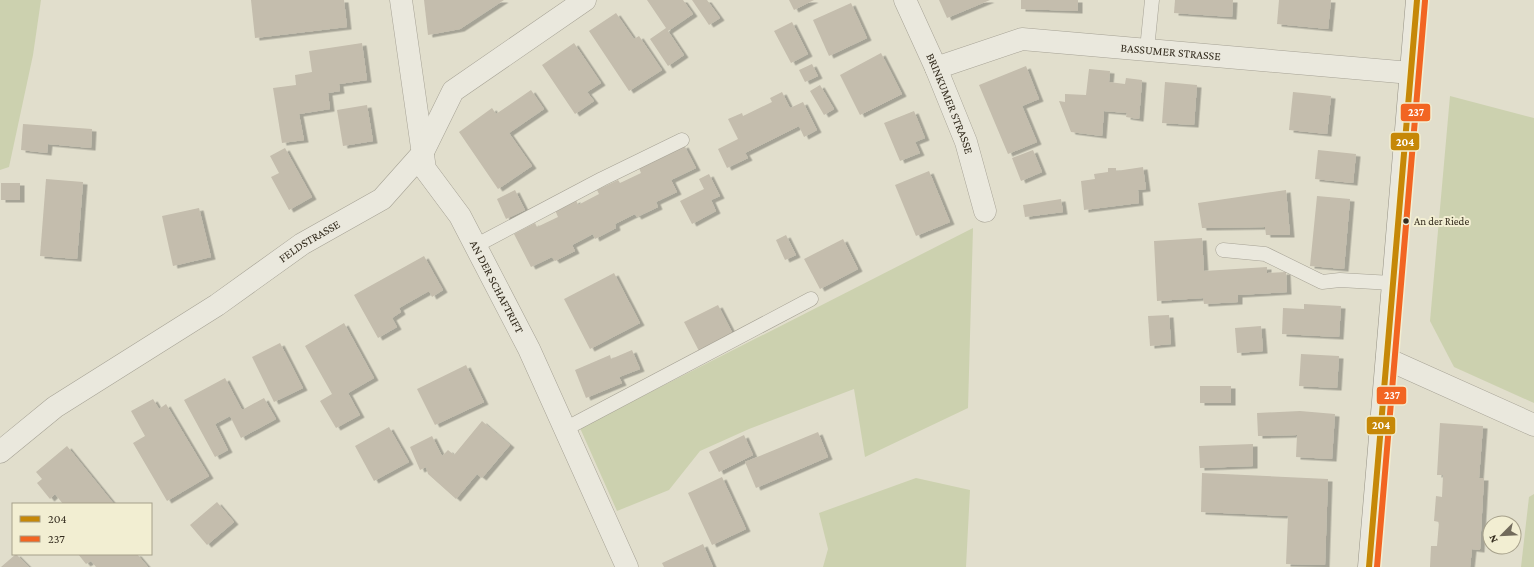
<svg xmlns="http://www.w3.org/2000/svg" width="1534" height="567" font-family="'Crimson Pro',serif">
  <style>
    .green { fill: #ccd1af }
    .building { fill: #c4bdad; filter: url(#shadow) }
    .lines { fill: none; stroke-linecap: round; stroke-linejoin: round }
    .lane-casing { stroke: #a6a295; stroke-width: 15 }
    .street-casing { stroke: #a6a295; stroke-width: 23 }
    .secondary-casing { stroke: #969285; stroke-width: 23 }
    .lane { stroke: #eae8dd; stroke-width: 14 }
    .street { stroke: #eae8dd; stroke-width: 22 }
    .secondary { stroke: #eae8dd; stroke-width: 22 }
    .bus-1-casing { stroke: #f2eed2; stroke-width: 9 }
    .bus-2-casing { stroke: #f2eed2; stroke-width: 9 }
    .bus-1 { stroke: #c68808; stroke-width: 6 }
    .bus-2 { stroke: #f26522; stroke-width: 6 }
    .bus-dot { fill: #342c1e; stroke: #f2eed2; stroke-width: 1.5 }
    .labels { text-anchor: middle; stroke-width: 4; stroke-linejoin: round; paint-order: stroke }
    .bus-label { font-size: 11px; fill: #342c1e; stroke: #f2eed2; text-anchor: start }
    .street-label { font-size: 12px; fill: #342c1e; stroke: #f2eed2 }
    .line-badge { stroke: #f2eed2; stroke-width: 1.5 }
    .badge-label { font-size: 11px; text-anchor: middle; font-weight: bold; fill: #fff }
  </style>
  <defs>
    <filter id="shadow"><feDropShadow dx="4.5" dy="2.5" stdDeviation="0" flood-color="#0004"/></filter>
  </defs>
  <rect width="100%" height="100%" fill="#e1decc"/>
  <g class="green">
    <path d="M0,0H41L33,55L9,167L0,170Z"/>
    <path d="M1450,96L1534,118V403L1454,367L1430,321Z"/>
    <path d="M973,228L968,408L865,457L854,389L749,429L700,451L669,490L617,511L580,428Z"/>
    <path d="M916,478L970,490L966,567H823L828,549L819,513Z"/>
    <path d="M1534,494V567H1521L1529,497Z"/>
  </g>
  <g class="building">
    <path d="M251,0H344L347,27L255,38Z"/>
    <path d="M424,0H504L460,29L428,35Z"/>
    <path d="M647,0H683L693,14L668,31L684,55L668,66L650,39L666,28Z"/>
    <path d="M692,0H707L720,18L709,25Z"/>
    <path d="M789,0H814L794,10Z"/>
    <path d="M939,0H990L947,18Z"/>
    <path d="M1021,0H1078V11L1021,9Z"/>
    <path d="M1175,0H1233L1232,17L1174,13Z"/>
    <path d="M1279,0H1331L1328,29L1277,24Z"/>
    <path d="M851,3L867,38L829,56L813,20Z"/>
    <path d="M616,13L634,39L639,36L662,70L629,91L589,31Z"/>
    <path d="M792,22L808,54L791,63L774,31Z"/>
    <path d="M362,43L367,80L339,84L340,91L328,93L330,109L299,114L304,140L282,143L273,88L296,85L295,75L312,72L309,51Z"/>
    <path d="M574,43L601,83L587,92L594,101L575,114L542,65Z"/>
    <path d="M881,53L902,94L860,115L840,75Z"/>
    <path d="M812,64L818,76L805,82L799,70Z"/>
    <path d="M1026,66L1039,99L1022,106L1037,142L1008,154L979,85Z"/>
    <path d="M1089,69L1110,71L1109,82L1125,84L1126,78L1142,80L1139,119L1126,117L1127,113L1104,111L1102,136L1071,132L1059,101L1065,102V94L1086,95Z"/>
    <path d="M1165,82L1197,85L1194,125L1162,123Z"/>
    <path d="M820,85L834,109L824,115L810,91Z"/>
    <path d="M531,90L544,109L509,133L532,166L498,189L459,132L492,108L496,114Z"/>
    <path d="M782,92L790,108L803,102L817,130L804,137L799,126L745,153L748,158L727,168L718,149L738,139L728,119L742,113L743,116L772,102L770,98Z"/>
    <path d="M1293,92L1331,96L1327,134L1289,130Z"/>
    <path d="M367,105L373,141L343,146L337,110Z"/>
    <path d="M914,111L925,138L915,142L920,153L900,161L884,123Z"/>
    <path d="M23,124L92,129L91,148L48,144L47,153L21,150Z"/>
    <path d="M684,145L696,168L671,180L677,192L656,202L658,207L637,217L635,214L615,224L616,228L595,239L593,234L572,245L575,251L555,261L552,257L531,267L514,234L535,223L537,227L558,217L555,210L576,200L578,205L599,194L597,190L618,180L620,183L641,173L639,168Z"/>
    <path d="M285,148L312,197L289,210L271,177L279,173L270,156Z"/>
    <path d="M1033,150L1042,172L1021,181L1012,158Z"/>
    <path d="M1318,150L1356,154L1353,183L1315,179Z"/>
    <path d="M1143,167L1146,189L1138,190L1139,203L1084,210L1081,181L1095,179L1094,174L1108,172V168H1116V171Z"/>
    <path d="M929,171L950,222L916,236L895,185Z"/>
    <path d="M709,174L720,196L711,200L716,211L692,224L680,201L704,189L699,179Z"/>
    <path d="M46,179L83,182L77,259L40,256Z"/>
    <rect x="1" y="183" width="19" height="17"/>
    <path d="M515,190L525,210L506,219L497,199Z"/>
    <path d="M1286,190L1290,235H1266L1265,227L1202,228L1198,203Z"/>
    <path d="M1317,196L1350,199L1344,269L1310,266Z"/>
    <path d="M1061,199L1063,212L1025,217L1023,205Z"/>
    <path d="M199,208L211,257L173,266L162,216Z"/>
    <path d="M786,235L796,255L785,260L776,240Z"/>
    <path d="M1202,238L1204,271L1267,267V273L1286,272L1287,292L1238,295V302L1204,304L1203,298L1157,301L1154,241Z"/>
    <path d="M843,239L858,269L820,289L804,259Z"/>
    <path d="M424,256L443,290L432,297L429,291L399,308L401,312L392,318L397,327L378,338L354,295Z"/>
    <path d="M614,273L640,323L590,349L564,299Z"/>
    <path d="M1304,304L1341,306L1339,337L1282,334L1283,308L1304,309Z"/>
    <path d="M718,305L733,334L699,351L684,322Z"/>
    <path d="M1169,315L1171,344L1150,346L1148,316Z"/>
    <path d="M344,323L374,378L348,393L360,415L336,428L320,401L332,394L305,346Z"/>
    <path d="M1261,326L1263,351L1237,353L1235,328Z"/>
    <path d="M280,343L303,388L274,402L252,357Z"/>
    <path d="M632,350L640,369L619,377L622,383L586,398L575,370L610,355L611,359Z"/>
    <path d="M1301,354L1339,356L1337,388L1299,386Z"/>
    <path d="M466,365L484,402L435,425L417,389Z"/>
    <path d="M225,378L242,410L264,398L276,419L241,438L230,416L215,424L228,450L215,457L184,400Z"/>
    <rect x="1200" y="386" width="31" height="17"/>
    <path d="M153,399L159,409L166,404L209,476L167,501L133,443L145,436L131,411Z"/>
    <path d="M1300,411L1335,414L1332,459L1296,457L1297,435L1258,436L1257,413Z"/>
    <path d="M482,421L510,445L482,478L477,474L456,499L428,474L426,467L420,470L410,447L432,436L442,456L448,450L454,455Z"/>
    <path d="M1440,423L1483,426L1479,478H1484L1480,550L1472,549L1470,567H1430L1431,546H1437L1439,522L1434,521L1436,496L1442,497L1443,475H1437Z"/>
    <path d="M389,427L409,462L374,481L355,446Z"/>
    <path d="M818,432L828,457L756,488L745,462Z"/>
    <path d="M744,435L753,455L719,472L709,452Z"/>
    <path d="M1253,444V466L1200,468L1199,446Z"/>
    <path d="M67,446L114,504H63L55,494L50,499L37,483L42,479L36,472Z"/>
    <path d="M1202,473L1328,479L1325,565L1286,564L1288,516L1201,512Z"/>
    <path d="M722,477L746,529L712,545L688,493Z"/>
    <path d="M217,502L234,522L207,545L190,525Z"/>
    <path d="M703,544L713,567H664L662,563Z"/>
    <path d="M16,554L29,567H1Z"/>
    <path d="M78,554H137L148,567H96L91,561L86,564Z"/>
  </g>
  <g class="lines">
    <defs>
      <g id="lane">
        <path d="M1147,49L1152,0"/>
        <path d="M475,246L602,179L682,140"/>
        <path d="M1223,250L1265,254L1322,282L1340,280L1392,283"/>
        <path d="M565,429L811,299"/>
      </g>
      <g id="street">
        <path id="s1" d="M401,0L425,169L460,216L529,349L627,567"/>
        <path id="s2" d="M905,0L936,68L966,142L985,211"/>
        <path id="s3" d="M936,68L1022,39L1411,73"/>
        <path d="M1387,359L1534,425"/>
        <path id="s4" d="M0,452L55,407L217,305L302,244L382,199L422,154L453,91L585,0"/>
      </g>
      <path id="secondary" d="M1369,567L1417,0"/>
    </defs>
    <use href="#lane" class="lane-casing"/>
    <use href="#street" class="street-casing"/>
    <use href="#secondary" class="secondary-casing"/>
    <use href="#lane" class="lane"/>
    <use href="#street" class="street"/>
    <use href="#secondary" class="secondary"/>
    <defs>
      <path id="bus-1" d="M1369,567L1417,0"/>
      <path id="bus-2" d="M1377,567L1425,1"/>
    </defs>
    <use href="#bus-1" class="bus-1-casing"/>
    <use href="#bus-2" class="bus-2-casing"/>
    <use href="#bus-1" class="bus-1"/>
    <use href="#bus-2" class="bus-2"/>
  </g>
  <circle class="bus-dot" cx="1406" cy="221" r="3.5"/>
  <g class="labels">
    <g class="bus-label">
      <text x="1414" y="225">An der Riede</text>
    </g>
    <g class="street-label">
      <text dy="4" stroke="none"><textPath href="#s3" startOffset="240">BASSUMER STRASSE</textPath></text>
      <text dy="4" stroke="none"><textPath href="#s2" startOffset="113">BRINKUMER STRASSE</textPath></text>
      <text dy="4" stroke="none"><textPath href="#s4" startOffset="375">FELDSTRASSE</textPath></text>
      <text dy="4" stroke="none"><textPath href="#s1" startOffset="309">AN DER SCHAFTRIFT</textPath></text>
    </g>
  </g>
  <g class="line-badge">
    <rect x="1400" y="103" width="31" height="19" rx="4" fill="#f26522"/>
    <rect x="1390" y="132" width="30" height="19" rx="4" fill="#c68808"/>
    <rect x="1376" y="386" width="31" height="19" rx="4" fill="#f26522"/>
    <rect x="1366" y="416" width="30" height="19" rx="4" fill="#c68808"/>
  </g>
  <g class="badge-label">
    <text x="1416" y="116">237</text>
    <text x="1405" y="146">204</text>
    <text x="1392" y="399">237</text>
    <text x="1381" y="429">204</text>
  </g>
  <rect x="12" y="503" width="140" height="52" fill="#f2eed2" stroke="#a6a08a"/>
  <rect x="20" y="516" width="20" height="6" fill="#c68808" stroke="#a6a08a"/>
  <text x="48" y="523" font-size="12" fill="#342c1e">204</text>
  <rect x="20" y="536" width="20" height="6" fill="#f26522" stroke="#a6a08a"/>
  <text x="48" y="543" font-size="12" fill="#342c1e">237</text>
  <g transform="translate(1502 535) rotate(246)"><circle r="19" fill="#f2eed2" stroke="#a6a08a"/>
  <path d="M0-3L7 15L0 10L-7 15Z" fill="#716a5b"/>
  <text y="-6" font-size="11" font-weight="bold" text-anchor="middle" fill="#342c1e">N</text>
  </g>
</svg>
